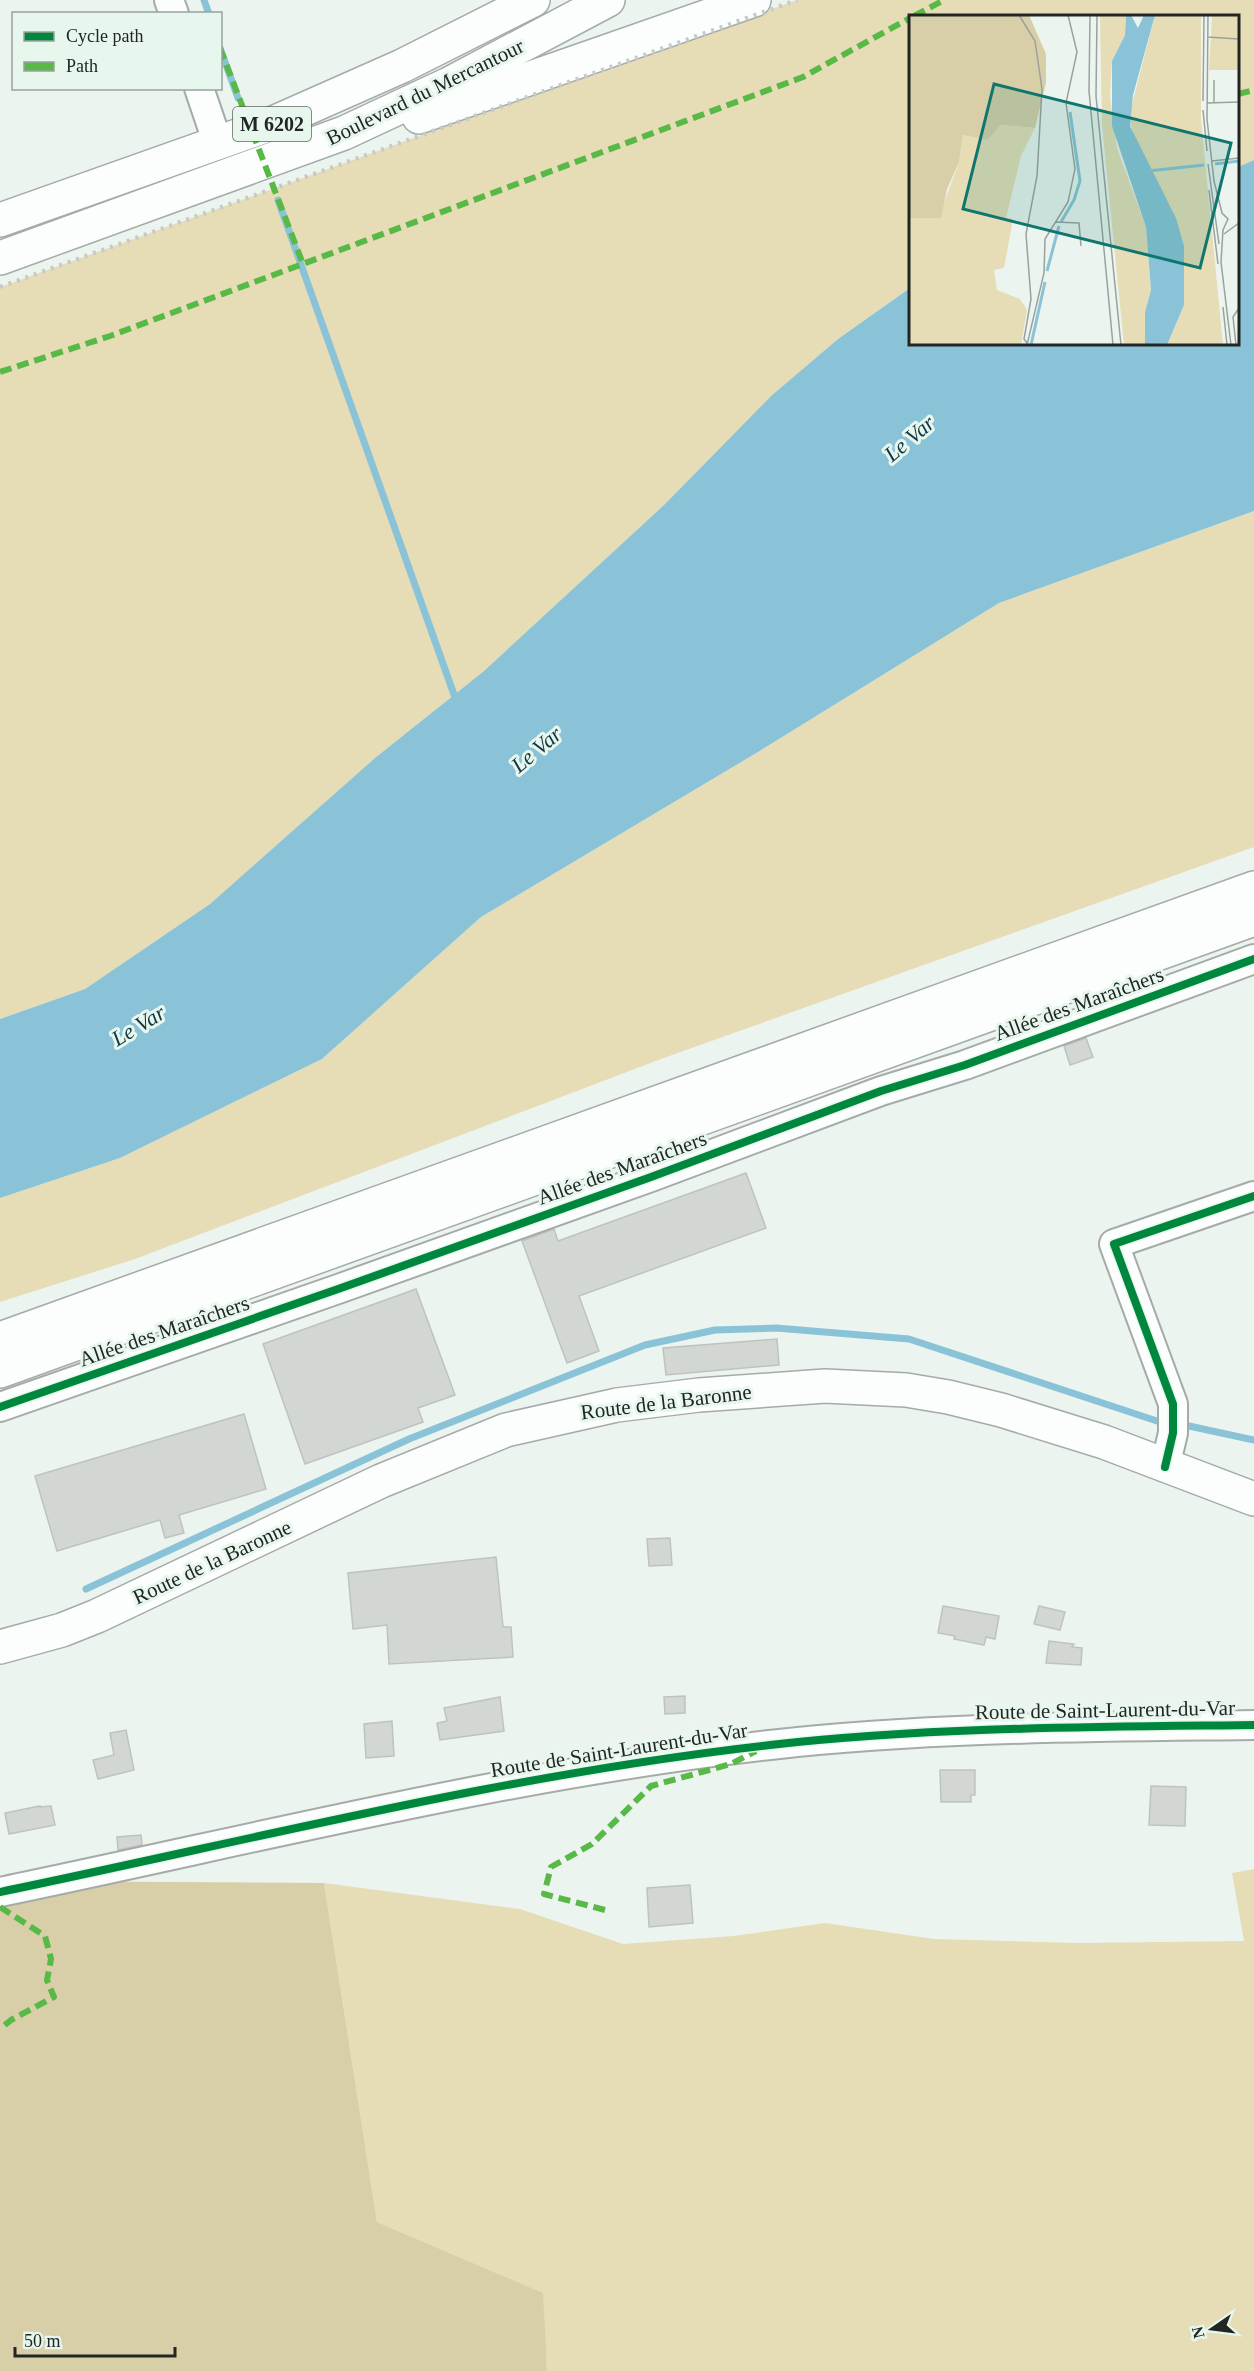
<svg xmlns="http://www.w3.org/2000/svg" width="1254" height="2371" font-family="Georgia,serif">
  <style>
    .green { fill: #e6ddb6 }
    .forest { fill: #d8cea7 }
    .water { fill: #8ac3d8 }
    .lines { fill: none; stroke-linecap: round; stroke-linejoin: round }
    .stream { stroke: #8ac3d8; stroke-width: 7 }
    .building { fill: #d3d7d3; stroke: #bfc3bf; stroke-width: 1.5 }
    .minor-casing { stroke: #a5aba8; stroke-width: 32 }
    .major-casing { stroke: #a5aba8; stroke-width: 36 }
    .highway-casing { stroke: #a5aba8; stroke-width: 36 }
    .minor { stroke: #fcfdfd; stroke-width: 28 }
    .major { stroke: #fcfdfd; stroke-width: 33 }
    .highway { stroke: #fcfdfd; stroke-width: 33 }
    .rail { stroke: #c7cac8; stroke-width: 4.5; stroke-dasharray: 3 6; stroke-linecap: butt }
    .quiet { stroke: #58b947; stroke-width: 6; stroke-dasharray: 12 6; stroke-linecap: butt }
    .cycleway-casing { stroke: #e8f7ee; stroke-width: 11 }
    .cycleway { stroke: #00873e; stroke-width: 8 }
    .labels { text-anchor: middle; stroke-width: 6; stroke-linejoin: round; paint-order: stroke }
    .shield { fill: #e8f7ee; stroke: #5d6560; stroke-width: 1.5 }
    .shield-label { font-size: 20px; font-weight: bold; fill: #212623 }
    .street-label { font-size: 21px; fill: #212623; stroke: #e8f7ee }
    .water-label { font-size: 22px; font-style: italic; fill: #123744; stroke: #e8f7ee }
    .inset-river { fill: none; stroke: #8ac3d8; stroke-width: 3 }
    .inset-road { fill: none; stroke: #9ba29d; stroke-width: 1.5 }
    .view { fill: #0f766e; fill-opacity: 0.15; stroke: #0f766e; stroke-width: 3 }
    .inset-edge { fill: none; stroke: #212623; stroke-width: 3 }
  </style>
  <rect width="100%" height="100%" fill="#ecf4ef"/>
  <g class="green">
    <path d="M797,0H1254V160L1238,167V16H910V288L838,339L771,396L664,505L484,671L375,758L210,904L85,989L0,1019V287Z"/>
    <path d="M1254,511V847L661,1059L135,1259L0,1302V1198L120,1158L322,1059L481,917L758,752L999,603Z"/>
    <path d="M1254,1869V2371H547L542,2293L377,2222L324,1883L520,1909L623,1944L734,1936L825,1923L934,1939L1077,1943L1244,1941L1232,1873Z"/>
  </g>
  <path class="forest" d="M0,1881L324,1883L377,2222L543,2293L547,2371H0Z"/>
  <path class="water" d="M1254,160V511L999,603L758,752L481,917L322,1059L120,1158L0,1198V1019L85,989L210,904L375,758L484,671L664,505L771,396L838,339L910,288V344H1238V167Z"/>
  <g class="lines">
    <g class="stream">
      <path d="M204,0L209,14"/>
      <path d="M220,48L238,98"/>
      <path d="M278,200L457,703"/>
      <path d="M1189,1426L1254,1440"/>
      <path d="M86,1589L409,1439L645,1345L715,1330L776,1328L909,1339L1160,1422"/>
    </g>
  </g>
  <g class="building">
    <path d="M1086,1038L1093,1057L1070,1065L1064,1046Z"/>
    <path d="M746,1173L766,1228L579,1296L599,1351L567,1363L522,1241L554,1229L558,1241Z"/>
    <path d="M416,1289L455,1395L418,1408L423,1422L305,1464L263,1344Z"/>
    <path d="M777,1339L779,1365L666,1375L663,1348Z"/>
    <path d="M244,1414L266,1489L179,1515L184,1533L165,1538L160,1520L57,1551L35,1476Z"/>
    <path d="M670,1538L672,1565L649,1566L647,1539Z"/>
    <path d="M496,1557L503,1627H511L513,1657L389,1664L387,1625L353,1629L348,1573Z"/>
    <path d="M943,1606L999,1616L995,1639L986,1637L984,1645L954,1639L955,1636L938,1633Z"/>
    <path d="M1039,1606L1065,1612L1060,1630L1034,1624Z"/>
    <path d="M1049,1641L1074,1644L1072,1647L1082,1648L1081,1665L1046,1663Z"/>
    <path d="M685,1696V1713L665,1714L664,1697Z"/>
    <path d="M500,1697L504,1731L440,1740L437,1723L447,1721L444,1708Z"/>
    <path d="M392,1721L394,1756L366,1758L364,1724Z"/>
    <path d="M126,1730L134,1770L98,1779L93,1760L114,1755L110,1733Z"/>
    <path d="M940,1770H975V1795H971V1802H941Z"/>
    <path d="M1151,1786L1186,1787L1185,1826L1149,1825Z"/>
    <path d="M40,1806V1807L51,1806L55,1825L9,1834L5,1813Z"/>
    <path d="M141,1835L142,1845L118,1850L117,1837Z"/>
    <path d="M690,1885L693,1923L649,1927L647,1888Z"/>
  </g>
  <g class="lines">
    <defs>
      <g id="minor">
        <path d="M169,0L174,14"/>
        <path d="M199,88L218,144"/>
        <path d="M0,1407L341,1288L651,1177L881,1091L965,1065L1254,959"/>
        <path d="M1165,1467L1173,1433V1404L1114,1244L1254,1196"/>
        <path d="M0,1892C256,1839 510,1774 770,1745C930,1727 1093,1727 1254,1725"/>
      </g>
      <g id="major">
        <path d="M419,117L754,0"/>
        <path d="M0,220L271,124L402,66L533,0"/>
        <path d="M0,258L344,133L449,84L608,0"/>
        <path d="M0,1647L62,1630L97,1616L381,1481L506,1430L617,1405L699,1395L825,1386L906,1390L948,1397L1001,1410L1104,1442L1254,1499"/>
      </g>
      <g id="highway">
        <path d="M0,1339L1254,888"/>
        <path d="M0,1371L1254,919"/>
      </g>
    </defs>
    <use href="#minor" class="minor-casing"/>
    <use href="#major" class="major-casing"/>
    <use href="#highway" class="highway-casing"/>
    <use href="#minor" class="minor"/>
    <use href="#major" class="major"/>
    <use href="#highway" class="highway"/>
    <path class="rail" d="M0,287L797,0"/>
    <g class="quiet">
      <path d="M914,16L944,0"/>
      <path d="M220,48L303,264"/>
      <path d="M1238,94L1254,90"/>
      <path d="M0,372L110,336L803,77L910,18"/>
      <path d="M0,1907L45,1936L51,1959L47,1980L54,1997L11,2020L0,2029"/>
      <path d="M605,1910L544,1894L551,1867L592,1844L651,1786L731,1764L756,1751"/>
    </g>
    <defs>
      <g id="cycleway">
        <path d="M0,1407L341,1288L651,1177L881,1091L965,1065L1254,959"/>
        <path d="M1165,1467L1173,1433V1404L1114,1244L1254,1196"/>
        <path d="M0,1892C256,1839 510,1774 770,1745C930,1727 1093,1727 1254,1725"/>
      </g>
    </defs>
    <use href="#cycleway" class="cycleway-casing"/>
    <use href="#cycleway" class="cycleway"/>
  </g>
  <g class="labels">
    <rect class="shield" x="233" y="107" width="78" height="34" rx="4.5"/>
    <g class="shield-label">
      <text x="272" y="131">M 6202</text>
    </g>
    <g class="street-label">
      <text transform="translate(425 92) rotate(-26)" y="7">Boulevard du Mercantour</text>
      <text transform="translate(1079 1004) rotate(-20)" y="7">Allée des Maraîchers</text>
      <text transform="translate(622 1168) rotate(-20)" y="7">Allée des Maraîchers</text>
      <text transform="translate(164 1331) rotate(-19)" y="7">Allée des Maraîchers</text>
      <text transform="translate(666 1402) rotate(-7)" y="7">Route de la Baronne</text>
      <text transform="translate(212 1562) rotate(-25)" y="7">Route de la Baronne</text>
      <text transform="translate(1105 1710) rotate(-1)" y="7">Route de Saint-Laurent-du-Var</text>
      <text transform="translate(619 1750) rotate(-9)" y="7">Route de Saint-Laurent-du-Var</text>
    </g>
    <g class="water-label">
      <text transform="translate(909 438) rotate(-40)" y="8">Le Var</text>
      <text transform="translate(536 749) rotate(-40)" y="8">Le Var</text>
      <text transform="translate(138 1025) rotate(-31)" y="8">Le Var</text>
    </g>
  </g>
  <g transform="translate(909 15)">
    <rect width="330" height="330" fill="#ecf4ef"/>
    <path d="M191,0H217L216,20L203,46L201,82L208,133L237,212L242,275L236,297V330H215L193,110ZM246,0H292V104L314,330H258L275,290V231L263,195L226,126L220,101ZM303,0H330V55H300ZM90,110L126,113L112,141L97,203L104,204L95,253L85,255L88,275L111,284L118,295L112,330H0V203L30,201L50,147L54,120L79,125Z" fill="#e6ddb6"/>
    <path d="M0,0H120L137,39V68L126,113L91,110L79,125L54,120L50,147L38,174L32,203H0Z" fill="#d8cea7"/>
    <path d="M217,0H222L229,13L235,0H246L224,80L221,111L267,203L275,231V290L258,330H236V297L242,275L237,212L203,111V46L216,20Z" fill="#8ac3d8"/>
    <path class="inset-river" d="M306,149L330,146M239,156L295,150M152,207L165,185L171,166L161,97M138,256L150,211M122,330L136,267"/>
    <path class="inset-road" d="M110,0L126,26L133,74L128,161L117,219L122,284L115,324L118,328M181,0L180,76L204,330M188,0L187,81L212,330M299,0L298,104L305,166L313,198L319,204L314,215L312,247L322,330M298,22L330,24M305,65V87M294,86L295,0M298,88L330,87M294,95L298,136M303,146L330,143M299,149L310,229M300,175L309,249M146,207L170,208L172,231M315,219L330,208M314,292L318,330M118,330L135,258L136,224L159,187L166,154L157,88L168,37L159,0M327,330L324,302L330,293"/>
    <path class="view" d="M85,69L322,128L291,253L54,194Z"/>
    <rect width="330" height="330" class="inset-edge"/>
  </g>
  <rect x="12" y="12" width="210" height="78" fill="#e8f7ee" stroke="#98a39d" stroke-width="1.5"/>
  <rect x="24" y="32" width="30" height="9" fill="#00873e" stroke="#98a39d" stroke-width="1.5"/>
  <text x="66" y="42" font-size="18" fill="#212623">Cycle path</text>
  <rect x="24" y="62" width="30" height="9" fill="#58b947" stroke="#98a39d" stroke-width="1.5"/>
  <text x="66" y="72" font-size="18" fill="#212623">Path</text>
  <g transform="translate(1212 2329) rotate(256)" stroke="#e8f7ee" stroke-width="4.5" paint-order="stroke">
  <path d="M0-4.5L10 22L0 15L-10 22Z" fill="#212623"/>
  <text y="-9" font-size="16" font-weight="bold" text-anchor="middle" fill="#212623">N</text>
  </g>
  <path d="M15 2347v9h160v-9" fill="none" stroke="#212623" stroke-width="3"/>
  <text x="24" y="2347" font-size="18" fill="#212623" stroke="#e8f7ee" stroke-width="4.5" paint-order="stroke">50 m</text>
</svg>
